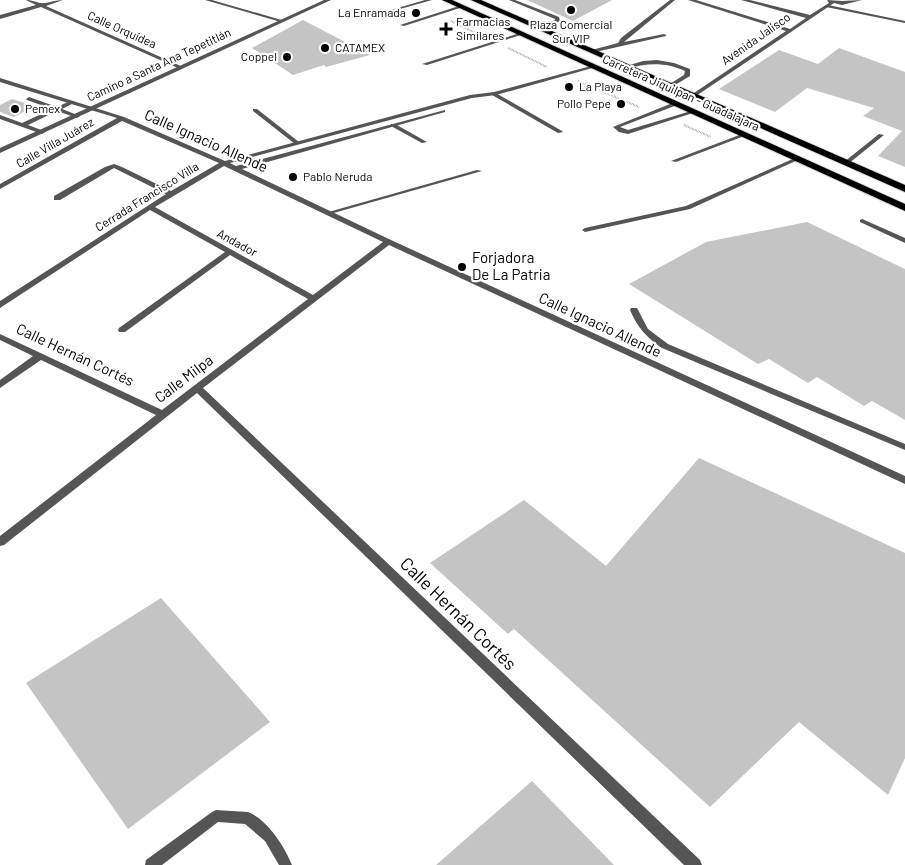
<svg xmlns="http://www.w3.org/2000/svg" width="905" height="865" font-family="Barlow,sans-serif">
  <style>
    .building { fill: #c4c4c4 }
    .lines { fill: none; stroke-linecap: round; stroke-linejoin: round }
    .trunk-casing { stroke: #dbdbdb; stroke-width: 2 }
    .path { stroke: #777; stroke-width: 2; stroke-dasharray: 0.5 1; stroke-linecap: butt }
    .service { fill: #555; fill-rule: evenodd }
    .minor { fill: #555; fill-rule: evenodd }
    .tertiary { fill: #555; fill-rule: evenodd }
    .trunk { fill: #000; fill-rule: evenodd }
    .poi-dot { fill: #000; stroke: #fff; stroke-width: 2 }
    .labels { text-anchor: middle; stroke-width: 4.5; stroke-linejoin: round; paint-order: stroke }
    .far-poi-label { font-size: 12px; fill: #000; stroke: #fff; text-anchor: start }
    .far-street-label { font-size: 12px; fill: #000; stroke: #fff }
    .street-label { font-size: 15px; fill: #000; stroke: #fff }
    .poi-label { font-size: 15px; fill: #000; stroke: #fff; text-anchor: start }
    .near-street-label { font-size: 18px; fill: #000; stroke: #fff }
  </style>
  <rect width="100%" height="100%" fill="#fff"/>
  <g class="building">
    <path d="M527,0H612L573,21Z"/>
    <path d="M303,20L370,55L326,67L324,65L293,75L252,48Z"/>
    <path d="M839,48L905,72V167L878,156L902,131L863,116L874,108L807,88L775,112L719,89L779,50L818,64Z"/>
    <path d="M12,99L35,106L14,117L0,112V105Z"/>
    <path d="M807,222L905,269V420L872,401L864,406L817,377L808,383L769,359L758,364L629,284L706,242Z"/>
    <path d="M699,458L905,553V758L888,795L799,722L710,807L514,629L508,634L430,563L524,500L606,566Z"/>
    <path d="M161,598L270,722L128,829L26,683Z"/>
    <path d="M532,781L614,865H436Z"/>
  </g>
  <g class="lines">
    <defs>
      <g id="trunk">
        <path d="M442,0H452L905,204V211Z"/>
        <path d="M471,0H481L905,185V192Z"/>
      </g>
    </defs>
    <use href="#trunk" class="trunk-casing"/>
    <g class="path">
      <path d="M451,21L482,36"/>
      <path d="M508,48L547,67"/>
      <path d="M578,81L639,107"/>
      <path d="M684,125L711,137"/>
    </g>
    <g class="service">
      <path d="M205,0H212L285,21L281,22Z"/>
      <path d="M425,0H432L386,13L384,12Z"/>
      <path d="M509,0H515L559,17L560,21L542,30H538V28L555,20V19Z"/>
      <path d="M670,0H675L624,42L664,34L666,35V36L591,53L588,51L618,43L621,38Z"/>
      <path d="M828,5L905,21V23L826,7V6Z"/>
      <path d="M459,6L463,7L404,26L400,25Z"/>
      <path d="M520,33L524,34L427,65L422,64Z"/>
      <path d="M657,60L674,63L690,69V76L670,88L667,86L668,85L684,75L685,71C665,62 647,63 626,69L623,67L643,61Z"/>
      <path d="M494,92L562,131L563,132L558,133L492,95V93Z"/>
      <path d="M29,97L57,107L70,101H74V103L62,109L80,116L77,118L57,111L28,125L44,131L45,132L42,134L0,119V115L22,123L52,109L27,100L26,99Z"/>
      <path d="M675,102L677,103V105L620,127L628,130L691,111L696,112L628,134L619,132L613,127Z"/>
      <path d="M253,109H257L299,142V144H295L253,111Z"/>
      <path d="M391,124H395L427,142L422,143L391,126Z"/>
      <path d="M742,134L747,135L676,162L671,161Z"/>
      <path d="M879,134L884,135L848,164H844V162Z"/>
      <path d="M795,158L800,159L690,209L585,232L582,230L585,228L686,206Z"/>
      <path d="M477,170L482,171L330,214H326L325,213Z"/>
      <path d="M862,219L905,238V243L860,222V220Z"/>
      <path d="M631,308H637L648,329L668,344L905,444V450L662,348C647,338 637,327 630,310Z"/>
      <path d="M216,810L248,812C267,819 285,847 292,865H279L265,841L245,824L218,822L162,865H145L146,860L212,812Z"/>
    </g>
    <g class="minor">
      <path d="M26,0C32,0 35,2 40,3C46,4 55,0 63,0L46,6L183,67L178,68L41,7L0,19V15L36,5Z"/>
      <path d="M688,0H696L790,29L806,18L741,0H750L810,15L829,3L827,0L842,1L862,0L842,5L834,3L693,98L691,97V95L786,31Z"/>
      <path d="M591,66L596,67L496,95L472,98L230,163L236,166L445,110V112L242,169L391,240L905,476V484L389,245L203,388L700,860L702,865H684L197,393L4,545L0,546V536L156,415L41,360L0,388V380L33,356L0,340V334L162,410L308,299L230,255L125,332H119L118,330L119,328L225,252L150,210L0,308V301L166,194L114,168L60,200H54V196L105,167L114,164L122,167L171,191L219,163L122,121L0,189V184L117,118L0,82V78L124,117L225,161L470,95L494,92ZM224,166L383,242L313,295L155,207Z"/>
    </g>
    <path class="tertiary" d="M324,0H331L0,153V148Z"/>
    <use href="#trunk" class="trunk"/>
  </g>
  <g class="poi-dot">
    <circle cx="571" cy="10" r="5"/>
    <circle cx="416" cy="13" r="5"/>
    <path d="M443.5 21.5h5v5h5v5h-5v5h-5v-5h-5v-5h5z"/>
    <circle cx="325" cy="48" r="5"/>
    <circle cx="287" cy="57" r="5"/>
    <circle cx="569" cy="87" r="5"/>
    <circle cx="621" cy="104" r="5"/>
    <circle cx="15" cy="109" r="5"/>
    <circle cx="293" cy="177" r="5"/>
    <circle cx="462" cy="267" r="5"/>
  </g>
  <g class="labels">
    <g class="far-poi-label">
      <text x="406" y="17" text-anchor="end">La Enramada</text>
      <text x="456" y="26">Farmacias<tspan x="456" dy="14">Similares</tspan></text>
      <text x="571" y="29" text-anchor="middle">Plaza Comercial<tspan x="571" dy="14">Sur VIP</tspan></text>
      <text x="335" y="52">CATAMEX</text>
      <text x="277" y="61" text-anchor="end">Coppel</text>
      <text x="579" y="91">La Playa</text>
      <text x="611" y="108" text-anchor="end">Pollo Pepe</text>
      <text x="25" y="113">Pemex</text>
      <text x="303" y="181">Pablo Neruda</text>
    </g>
    <g class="far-street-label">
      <text transform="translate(122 30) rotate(24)" y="4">Calle Orquídea</text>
      <text transform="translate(756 39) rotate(-35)" y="4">Avenida Jalisco</text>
      <text transform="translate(159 65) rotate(-25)" y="4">Camino a Santa Ana Tepetitlán</text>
      <text transform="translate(681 93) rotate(24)" y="4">Carretera Jiquilpan - Guadalajara</text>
      <text transform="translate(55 143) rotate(-30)" y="4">Calle Villa Juárez</text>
      <text transform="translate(147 197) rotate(-32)" y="4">Cerrada Francisco Villa</text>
      <text transform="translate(237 243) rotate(29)" y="4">Andador</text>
    </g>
    <g class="street-label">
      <text transform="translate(206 141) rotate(24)" y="5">Calle Ignacio Allende</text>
      <text transform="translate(600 325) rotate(25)" y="5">Calle Ignacio Allende</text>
      <text transform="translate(75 355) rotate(25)" y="5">Calle Hernán Cortés</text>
      <text transform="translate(184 379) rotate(-37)" y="5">Calle Milpa</text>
    </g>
    <g class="poi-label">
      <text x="472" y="263">Forjadora<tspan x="472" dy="17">De La Patria</tspan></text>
    </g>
    <g class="near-street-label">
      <text transform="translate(458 614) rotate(44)" y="6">Calle Hernán Cortés</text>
    </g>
  </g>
</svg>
